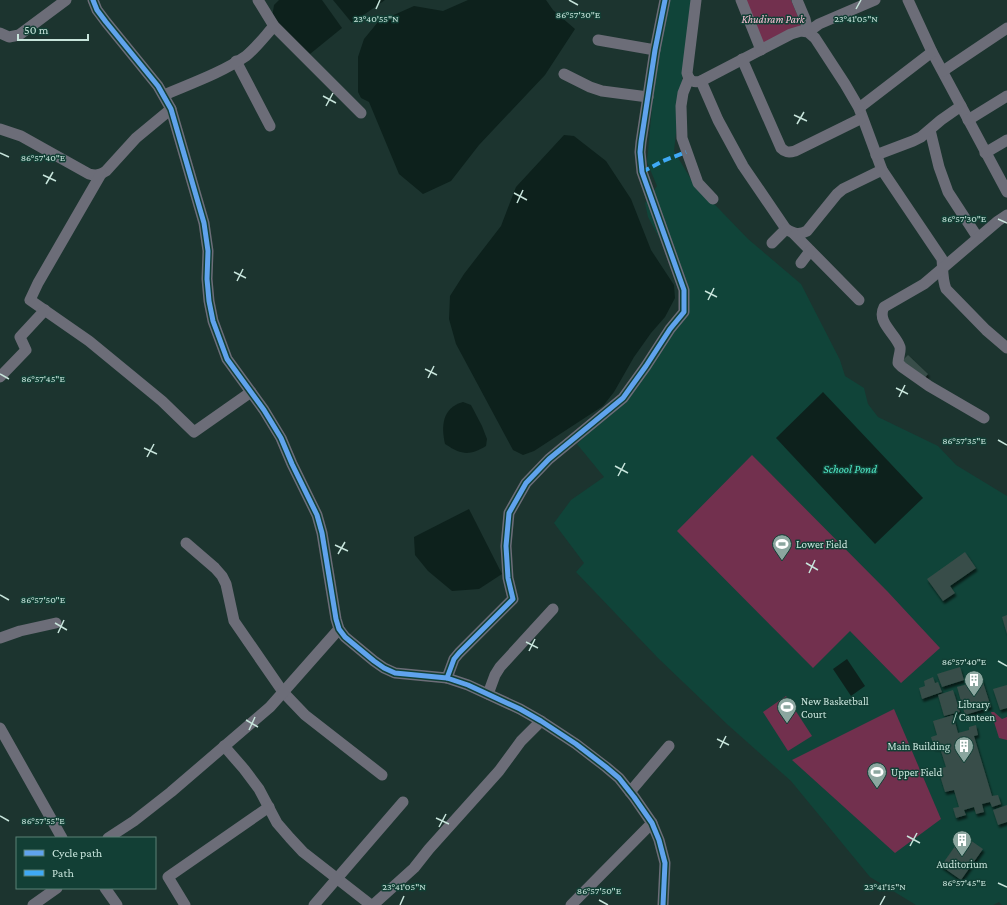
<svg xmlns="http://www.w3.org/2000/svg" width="1007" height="905" font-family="'Crimson Pro',serif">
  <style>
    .built { fill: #104439 }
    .green { fill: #72304e }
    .water { fill: #0d211c }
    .building { fill: #384d48; filter: url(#shadow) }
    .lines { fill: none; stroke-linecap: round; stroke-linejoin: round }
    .minor { stroke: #6c6d78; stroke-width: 11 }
    .quiet { stroke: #3fa9f5; stroke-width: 4; stroke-dasharray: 8 4; stroke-linecap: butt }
    .cycleway-casing { stroke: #123f35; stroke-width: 8 }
    .cycleway { stroke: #60a3ed; stroke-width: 5 }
    .ticks { fill: none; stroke: #c7e4db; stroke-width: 1.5 }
    .labels { text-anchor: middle; stroke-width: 3; stroke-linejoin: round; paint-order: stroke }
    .park-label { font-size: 11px; font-style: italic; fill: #fac3d7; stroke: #123f35 }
    .poi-label { font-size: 11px; fill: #c7e4db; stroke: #123f35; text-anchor: start }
    .water-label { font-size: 12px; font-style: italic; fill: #50e8c6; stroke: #123f35 }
    .ticks-label { font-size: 10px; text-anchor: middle; fill: #c7e4db; stroke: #123f35; stroke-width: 3; stroke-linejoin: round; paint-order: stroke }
  </style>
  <defs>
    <filter id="shadow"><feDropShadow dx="1.5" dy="3" stdDeviation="1" flood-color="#0009"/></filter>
  </defs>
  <rect width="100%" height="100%" fill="#1c342f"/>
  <path class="built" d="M667,0H691L674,151L692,181L748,239L801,284L840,360L845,376L864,388L868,404L878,417L938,446L956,465L1007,496V905H1002L999,902L993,905H916L870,877L791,781L728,725L658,658L576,572L584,563L554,523L571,500L604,477L577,444L629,394L687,298L663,245L648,217L645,203L657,186L647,162L653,96Z"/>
  <g class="green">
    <path d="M744,0H791L802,26L763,45Z"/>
    <path d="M752,455L888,592L940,648L901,683L850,631L813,668L677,531Z"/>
    <path d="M786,696L812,736L788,751L763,712Z"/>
    <path d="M894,709L941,819L895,853L792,760Z"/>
    <path d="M991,712H994L1002,719L1007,717V740L999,738Z"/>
  </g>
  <g class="water">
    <path d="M279,0H322L342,28L310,54L272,18L274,5Z"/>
    <path d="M333,0H385L352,23Z"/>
    <path d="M468,0H546L553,10L575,29L545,75L479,145L451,181L423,194L399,174L369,102L361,98L358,92V57L364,39L378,22L414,6L443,11Z"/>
    <path d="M564,135L574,136L606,161L631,199L651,250L674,285L675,298L665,317L651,333L634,357L614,392L603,406L534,451L523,455L513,450L456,344L449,319L450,296L464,274L501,226L516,187Z"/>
    <path d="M823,392L923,498L875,544L776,438Z"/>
    <path d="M463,402L471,405L482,426L487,439L486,446C469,456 462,455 445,444C441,426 442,408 463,402Z"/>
    <path d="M469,509L502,574L479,589L452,591L428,571L415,555L414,537Z"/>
    <path d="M847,659L865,686L851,696L833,669Z"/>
  </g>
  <g class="building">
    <path d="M908,355L928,374L923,380L902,361Z"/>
    <path d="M965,552L976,568L950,586L955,593L943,601L927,579Z"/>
    <path d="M1007,615V634L1002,617Z"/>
    <path d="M960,667L964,680L942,687L937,674Z"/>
    <path d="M981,676L991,707L965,715L957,687L968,684L967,680Z"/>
    <path d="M933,677L935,683L938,682L942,692L922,699L919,688L925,686L924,681Z"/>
    <path d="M1007,685V708L1000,710L993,689Z"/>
    <path d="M953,690L960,712L944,716L938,695Z"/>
    <path d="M953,715L958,733L969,730V727L976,725L978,735L974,736L992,796L998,795L1001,804L992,807L990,802L982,804L984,812L976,814L974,807L964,810L966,815L956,818L953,808L959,807L954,790L945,792L938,769L946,767L940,748H934L931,737L937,735L933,721Z"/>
    <path d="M1007,805V822L998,825L993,810Z"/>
    <path d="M963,835L983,849L961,880L941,866Z"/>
  </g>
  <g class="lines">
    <g class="minor">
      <path d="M93,0L97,10L106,22L158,86L171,109L204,223L208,251L207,279L209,301L213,321L227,359L264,410L281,438L292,464L317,515L322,533L336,619L339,629L345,637L374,661L384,668L395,673L447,678L468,685L520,709L541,721L576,744L606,767L619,778L634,797L652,823L659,840L665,863L663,905"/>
      <path d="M258,0L274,26L361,113"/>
      <path d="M696,0L687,73C689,81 693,83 701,81L791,34L801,31L808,32L815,38L845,84L859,108L882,170L942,259C943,269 942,279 946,289L986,330L1007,348"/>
      <path d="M741,0L761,50"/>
      <path d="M797,0L805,19L808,32L819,24L875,0"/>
      <path d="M908,0L932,52L1007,192"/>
      <path d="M0,33L9,37L19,35L66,0"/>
      <path d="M598,40L655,50"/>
      <path d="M742,59L781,148C785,152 788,153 795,151L862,118"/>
      <path d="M236,61L270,126"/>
      <path d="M943,71L1007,28"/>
      <path d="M564,74L590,87L602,91L648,97"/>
      <path d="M689,78L683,93L681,106L682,138L698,183L713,199"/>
      <path d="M701,81L718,120L743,166L786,229C794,234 799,235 807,231L837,194L843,189L882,170"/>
      <path d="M164,95C192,83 221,73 246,56C256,48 265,36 274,26"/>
      <path d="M859,108L932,52"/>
      <path d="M968,120L1007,96"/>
      <path d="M0,129L21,136L89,174C96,176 100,175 106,171L136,138L171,109"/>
      <path d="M930,130L939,167L948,192L978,238"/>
      <path d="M985,153L1007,140"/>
      <path d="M876,155L913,141L921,137L941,120L961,106"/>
      <path d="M101,174L38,283L30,300L89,341L162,401L194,432L251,392"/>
      <path d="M793,233L859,300"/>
      <path d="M772,243L786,229"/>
      <path d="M801,263L810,251"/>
      <path d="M0,377L26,350L20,337L45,310"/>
      <path d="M984,418L929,386L902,367L898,363C898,357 901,352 900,347C896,334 876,322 884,307L924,284L998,221L1007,215"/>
      <path d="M186,543L215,568L222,576L226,584L234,621L283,692L305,715L382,775"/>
      <path d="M0,638L20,631L56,623"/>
      <path d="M447,678L454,659L459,653L513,599L508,578L506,546L509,513L526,483L549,459L623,398L646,366L670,329L684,312V290L642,172L640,152L641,142L655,50L665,0"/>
      <path d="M488,694L495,675L500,667L553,609"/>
      <path d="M0,728L62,838"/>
      <path d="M224,746L244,769L259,789L277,823L290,838L303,852L371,905"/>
      <path d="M630,792L669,746"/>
      <path d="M108,838L134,821L171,792L270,707L339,629"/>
      <path d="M105,888L117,905"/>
      <path d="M33,905L57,888"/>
      <path d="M185,905L168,877L269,807"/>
      <path d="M314,905L403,802"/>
      <path d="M373,905L414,868L429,849L499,771L521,741L541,721"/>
      <path d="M571,905L652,823"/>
    </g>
    <path class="quiet" d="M642,172L663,161L686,152"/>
    <defs>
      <g id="cycleway">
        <path d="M93,0L97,10L106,22L158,86L171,109L204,223L208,251L207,279L209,301L213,321L227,359L264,410L281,438L292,464L317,515L322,533L336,619L339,629L345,637L374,661L384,668L395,673L447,678L468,685L520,709L541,721L576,744L606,767L619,778L634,797L652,823L659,840L665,863L663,905"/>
        <path d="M447,678L454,659L459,653L513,599L508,578L506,546L509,513L526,483L549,459L623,398L646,366L670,329L684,312V290L642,172L640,152L641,142L655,50L665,0"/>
      </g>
    </defs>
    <use href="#cycleway" class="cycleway-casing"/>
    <use href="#cycleway" class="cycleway"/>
  </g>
  <path class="ticks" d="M569,0L578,5M376,9L380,0M856,9L861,0M323,96L336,103M326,106L333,93M794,115L807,121M797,124L804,112M0,153L9,157M43,175L56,181M46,184L53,172M514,193L527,200M517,203L523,190M998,219L1007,223M234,272L246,278M237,281L243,269M705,291L717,297M708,300L714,288M425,369L437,375M0,374L9,379M428,378L434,366M896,388L908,394M899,397L905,385M998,440L1007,445M144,448L157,454M147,457L154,444M615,466L628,473M618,476L625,463M335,545L348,551M338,554L345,542M806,563L818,570M809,573L815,560M0,595L9,600M55,623L67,630M58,633L64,620M526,642L538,648M529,651L535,639M998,661L1007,666M246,720L258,727M249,730L255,717M717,739L729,745M720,748L726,736M0,816L9,821M436,818L449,824M439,827L446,814M907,836L920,843M910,846L917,833M998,883L1007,887M599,900L608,905M400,905L404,896M880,905L885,896"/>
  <defs>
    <symbol id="stadium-pin" viewBox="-11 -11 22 30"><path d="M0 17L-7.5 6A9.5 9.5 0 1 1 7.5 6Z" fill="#8ba69f" stroke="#123f35"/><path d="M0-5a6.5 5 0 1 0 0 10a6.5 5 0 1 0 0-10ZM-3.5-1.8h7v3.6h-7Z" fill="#fff"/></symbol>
    <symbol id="building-pin" viewBox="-11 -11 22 30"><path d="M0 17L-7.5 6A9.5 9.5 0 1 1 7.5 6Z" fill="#8ba69f" stroke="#123f35"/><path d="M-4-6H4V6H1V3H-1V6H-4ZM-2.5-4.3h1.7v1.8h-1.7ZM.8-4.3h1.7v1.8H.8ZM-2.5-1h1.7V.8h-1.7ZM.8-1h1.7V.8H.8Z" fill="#fff"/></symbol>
  </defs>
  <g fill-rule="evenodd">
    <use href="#stadium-pin" x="771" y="533" width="22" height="30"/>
    <use href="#building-pin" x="963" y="669" width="22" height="30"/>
    <use href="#stadium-pin" x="776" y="696" width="22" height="30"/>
    <use href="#building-pin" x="953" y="735" width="22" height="30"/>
    <use href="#stadium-pin" x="866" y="761" width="22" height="30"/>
    <use href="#building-pin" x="951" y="829" width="22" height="30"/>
  </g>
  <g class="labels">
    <g class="park-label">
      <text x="773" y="23">Khudiram Park</text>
    </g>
    <g class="poi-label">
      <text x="796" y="548">Lower Field</text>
      <text x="801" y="705">New Basketball<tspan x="801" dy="13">Court</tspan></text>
      <text x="974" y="708" text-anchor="middle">Library<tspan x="974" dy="13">/ Canteen</tspan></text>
      <text x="950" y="750" text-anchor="end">Main Building</text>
      <text x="891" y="776">Upper Field</text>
      <text x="962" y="868" text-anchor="middle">Auditorium</text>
    </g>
    <g class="water-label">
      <text x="850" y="473">School Pond</text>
    </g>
  </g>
  <g class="ticks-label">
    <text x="578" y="18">86°57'30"E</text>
    <text x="376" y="22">23°40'55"N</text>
    <text x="856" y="22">23°41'05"N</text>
    <text x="43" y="161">86°57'40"E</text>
    <text x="964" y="222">86°57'30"E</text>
    <text x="43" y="382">86°57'45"E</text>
    <text x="964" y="444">86°57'35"E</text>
    <text x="43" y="603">86°57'50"E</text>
    <text x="964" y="665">86°57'40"E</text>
    <text x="43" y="824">86°57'55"E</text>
    <text x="964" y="886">86°57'45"E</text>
    <text x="404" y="890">23°41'05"N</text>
    <text x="885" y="890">23°41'15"N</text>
    <text x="599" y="894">86°57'50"E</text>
  </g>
  <rect x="16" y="837" width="140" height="52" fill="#123f35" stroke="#5a8177"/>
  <rect x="24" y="850" width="20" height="6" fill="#60a3ed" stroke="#5a8177"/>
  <text x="52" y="857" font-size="12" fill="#c7e4db">Cycle path</text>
  <rect x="24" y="870" width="20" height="6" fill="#3fa9f5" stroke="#5a8177"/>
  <text x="52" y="877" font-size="12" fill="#c7e4db">Path</text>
  <path d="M18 34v6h70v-6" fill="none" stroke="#c7e4db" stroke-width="2"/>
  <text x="24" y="34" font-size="12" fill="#c7e4db" stroke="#123f35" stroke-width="3" paint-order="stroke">50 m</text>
</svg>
